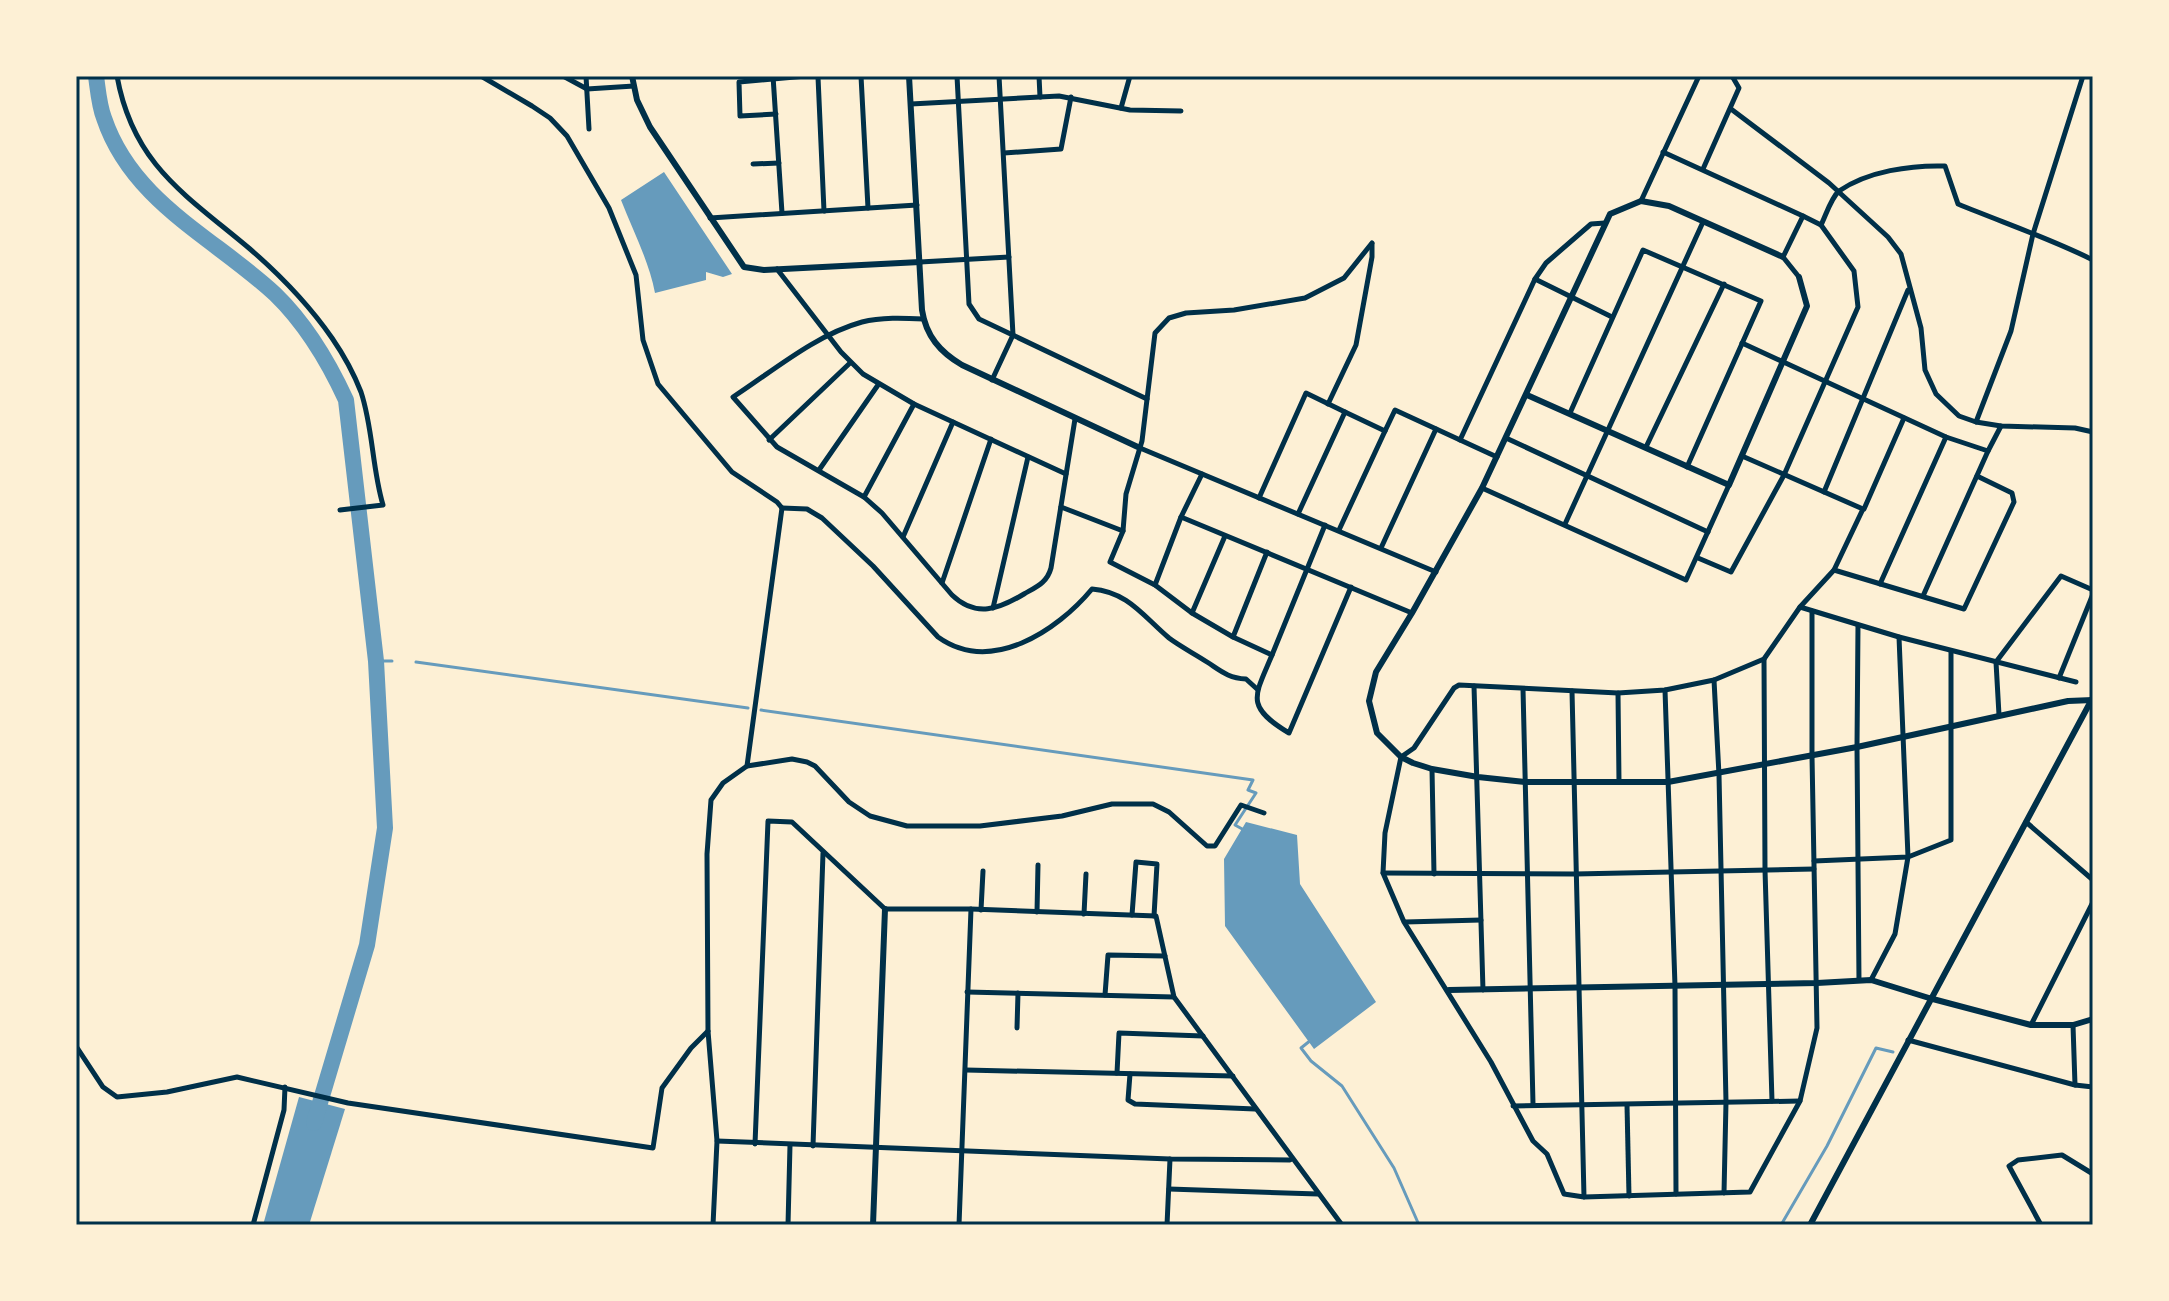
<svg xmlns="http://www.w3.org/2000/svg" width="2169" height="1301" font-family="'Golos Text',sans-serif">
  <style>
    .water { fill: #669bbc }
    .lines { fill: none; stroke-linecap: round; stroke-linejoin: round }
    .stream { stroke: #669bbc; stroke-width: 3 }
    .river { stroke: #669bbc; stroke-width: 16 }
    .minor { stroke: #003049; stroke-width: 5 }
    .tertiary { stroke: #003049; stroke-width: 6 }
    .neatline { fill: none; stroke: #003049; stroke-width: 3 }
  </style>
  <rect width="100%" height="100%" fill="#fdf0d5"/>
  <g class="water">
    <path d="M664,172L732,274L723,277L706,272V280L655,293C649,261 633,231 621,200Z"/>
    <path d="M1246,822L1297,835L1300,884L1376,1002L1314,1049L1225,926L1224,859Z"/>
    <path d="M299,1097L345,1109L309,1225H263Z"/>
  </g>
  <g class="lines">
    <g class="stream">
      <path d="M376,661H392"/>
      <path d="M416,662L748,708"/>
      <path d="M761,710L1253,780L1248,790L1256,793L1235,825L1244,830"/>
      <path d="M1311,1040L1301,1048L1311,1061L1342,1086L1394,1168L1419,1225"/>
      <path d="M1781,1225L1827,1146L1876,1048L1893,1052"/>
    </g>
    <path class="river" d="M96,76C98,90 99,105 104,118C132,202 215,238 275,294C305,323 329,363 346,400L376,661L385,828L367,945L314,1123"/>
    <g class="minor">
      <path d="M117,76C133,165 186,195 250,249C280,275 309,305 332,338C343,354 354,374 361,392C373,428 372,468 383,505L340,510"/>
      <path d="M481,76L532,106L550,118L567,136L609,208L636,275L643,340L658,384L732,472L777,502L782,508"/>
      <path d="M563,76L587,89L634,86"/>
      <path d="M586,76L589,129"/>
      <path d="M773,76L782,213"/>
      <path d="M810,76H826"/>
      <path d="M861,76L868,208"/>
      <path d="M957,76L969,304L979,319L1147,399"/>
      <path d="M1039,76L1040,97"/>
      <path d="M818,77L824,211"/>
      <path d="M911,104L1059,96L1130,110L1181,111"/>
      <path d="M1121,108L1130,76"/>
      <path d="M1731,109L1829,183L1888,237L1901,254L1921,328L1925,370L1936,394L1959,416L1976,422L2001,426L2075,428L2093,432"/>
      <path d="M776,114L740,116L739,82L806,76"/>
      <path d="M1663,152L1803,216"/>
      <path d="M1004,153L1061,149L1071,97"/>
      <path d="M753,164L779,163"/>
      <path d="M1703,169L1739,88L1732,76"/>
      <path d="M1641,201L1699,76"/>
      <path d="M710,218L917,205"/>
      <path d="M920,262L1009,257"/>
      <path d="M777,269L841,352L863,374L914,404L1066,474"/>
      <path d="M1799,277L1783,257L1803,216L1821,225C1826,215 1831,198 1839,191C1868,171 1911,165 1945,166L1958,204C2004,223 2049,238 2093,260"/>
      <path d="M1535,279L1546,263L1591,224L1605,223"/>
      <path d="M924,319C904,318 881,317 862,322C815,335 773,371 733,397L777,447L864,497L882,513L952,595C976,618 999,609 1024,594C1036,587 1047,583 1051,568L1075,419"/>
      <path d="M1742,343L1946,437L1988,451L1923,596"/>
      <path d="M992,380L1013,335L999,76"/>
      <path d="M1328,404L1356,345L1372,257V244"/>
      <path d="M1570,413L1643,250L1761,301L1687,467"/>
      <path d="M1976,422L2011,331L2033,234L2083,76"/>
      <path d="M1506,438L1708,532"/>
      <path d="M769,440L850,363"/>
      <path d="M1460,440L1535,279L1612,317"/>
      <path d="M1646,447L1724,284"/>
      <path d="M1140,448L1436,572"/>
      <path d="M1988,451L2001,426"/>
      <path d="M1742,456L1863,509L1834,570L1800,607L1764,659L1714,680L1665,690L1618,693L1459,685L1454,688L1414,748L1401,757L1385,833L1383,873L1404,922L1491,1062L1533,1141L1547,1154L1564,1194L1584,1197L1750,1192L1800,1101L1817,1028L1812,756V611"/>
      <path d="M819,470L878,385"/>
      <path d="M1482,488L1686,580L1729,485"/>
      <path d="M1824,492L1908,290"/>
      <path d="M864,497L914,404"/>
      <path d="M1259,498L1306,393L1345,412"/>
      <path d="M1061,507L1123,531"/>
      <path d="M782,508L807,509L822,518L873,566L938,637C991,675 1057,631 1092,589C1128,592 1143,616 1169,638C1181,647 1195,654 1207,662C1221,671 1228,678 1246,679L1257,689"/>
      <path d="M1864,509L1904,418"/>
      <path d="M1298,514L1345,412L1385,431L1395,410L1497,457"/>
      <path d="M1181,517L1412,613"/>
      <path d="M1565,524L1703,222"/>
      <path d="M1339,530L1385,431"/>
      <path d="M903,537L953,422"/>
      <path d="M1381,548L1436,429"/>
      <path d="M1698,558L1731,572L1784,475L1858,307L1854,271L1821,225"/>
      <path d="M1834,570L1964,609L2014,502L2012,493L1977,476"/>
      <path d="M942,583L991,439"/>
      <path d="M1880,584L1946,437"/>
      <path d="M1155,585L1181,517L1202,474"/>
      <path d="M1351,587L1289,733C1244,706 1255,696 1272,655L1233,637L1192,613L1155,585L1110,562L1123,531L1126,494L1142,441L1155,333L1169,318L1186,313L1234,310L1305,298L1344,278L1372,243"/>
      <path d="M1800,607L1899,637L2076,682"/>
      <path d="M993,608L1028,457"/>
      <path d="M1192,613L1225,536"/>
      <path d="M1858,625L1857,747L1859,980"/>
      <path d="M1233,637L1267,552"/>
      <path d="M1272,655L1325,525"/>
      <path d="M1764,659L1765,870L1772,1101"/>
      <path d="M2059,678L2093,594"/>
      <path d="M1714,680L1719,775L1726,1102L1724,1193"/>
      <path d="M1474,686L1483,990"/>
      <path d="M1523,689L1533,1104"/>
      <path d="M1665,690L1675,986L1676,1194"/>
      <path d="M1572,691L1584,1197"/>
      <path d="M1618,693L1619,782"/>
      <path d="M1999,715L1996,662L2061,576L2093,590"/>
      <path d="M747,766L782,508"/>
      <path d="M1432,769L1434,874"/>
      <path d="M2026,822L2093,880"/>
      <path d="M1814,861L1908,857L1899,637"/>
      <path d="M1383,873L1575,874L1814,869"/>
      <path d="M981,910L983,871"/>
      <path d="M1037,912L1038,865"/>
      <path d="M1084,914L1086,874"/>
      <path d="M1132,915L1136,862L1157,864L1154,916"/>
      <path d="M1405,922L1481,920"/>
      <path d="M1871,980L1895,934L1908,857L1951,840V651"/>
      <path d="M967,992L1174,997"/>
      <path d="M1105,995L1108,955L1165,956"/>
      <path d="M2031,1025L2093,902"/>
      <path d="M2073,1025L2075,1085"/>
      <path d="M1017,1028L1018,993"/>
      <path d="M1908,1040L2075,1085L2093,1087"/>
      <path d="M76,1046L103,1087L117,1097L167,1092L237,1077L348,1103L653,1148L662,1088L691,1048L708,1031"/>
      <path d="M966,1070L1233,1076"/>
      <path d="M1117,1073L1119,1033L1203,1036"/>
      <path d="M1130,1074L1128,1100L1135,1104L1255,1109"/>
      <path d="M1627,1105L1629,1196"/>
      <path d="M1513,1106L1800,1101"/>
      <path d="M717,1141L1170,1159L1290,1160"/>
      <path d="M755,1144L768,821L792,822L885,909H971L1156,916L1174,997L1342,1225"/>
      <path d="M813,1146L823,853"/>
      <path d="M1169,1189L1318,1194"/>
      <path d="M253,1225L284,1110L285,1087"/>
      <path d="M713,1225L717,1141L708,1031L707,854L711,800L723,783L747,766L792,759L807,762L815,766L849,802L870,816L907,826H980L1062,816L1112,804H1153L1169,812L1207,846H1215L1241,805L1264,813"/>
      <path d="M788,1225L790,1145"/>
      <path d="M959,1225L971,909"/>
      <path d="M1167,1225L1170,1159"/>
      <path d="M2041,1225L2009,1166L2018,1160L2062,1155L2093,1174"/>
    </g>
    <g class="tertiary">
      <path d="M632,76L637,100L650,127L744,267L764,270L920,262"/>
      <path d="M909,76L922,310C926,336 940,352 962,365L1140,448"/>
      <path d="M1783,257L1669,206L1641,201L1610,214L1482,488L1412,613L1376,672L1369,701L1377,733L1401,757L1413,763L1432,769L1478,777L1525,782H1668L1857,747L2068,701L2093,700"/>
      <path d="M1527,395L1729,485L1807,306L1799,277"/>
      <path d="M1449,990L1817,983L1871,980L1929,998L2031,1025H2073L2093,1019"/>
      <path d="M873,1225L885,909"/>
      <path d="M1810,1225L2092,699"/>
    </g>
  </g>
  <rect width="2169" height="1301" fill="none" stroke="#fdf0d5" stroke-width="156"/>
  <rect x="78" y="78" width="2013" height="1145" class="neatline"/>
</svg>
